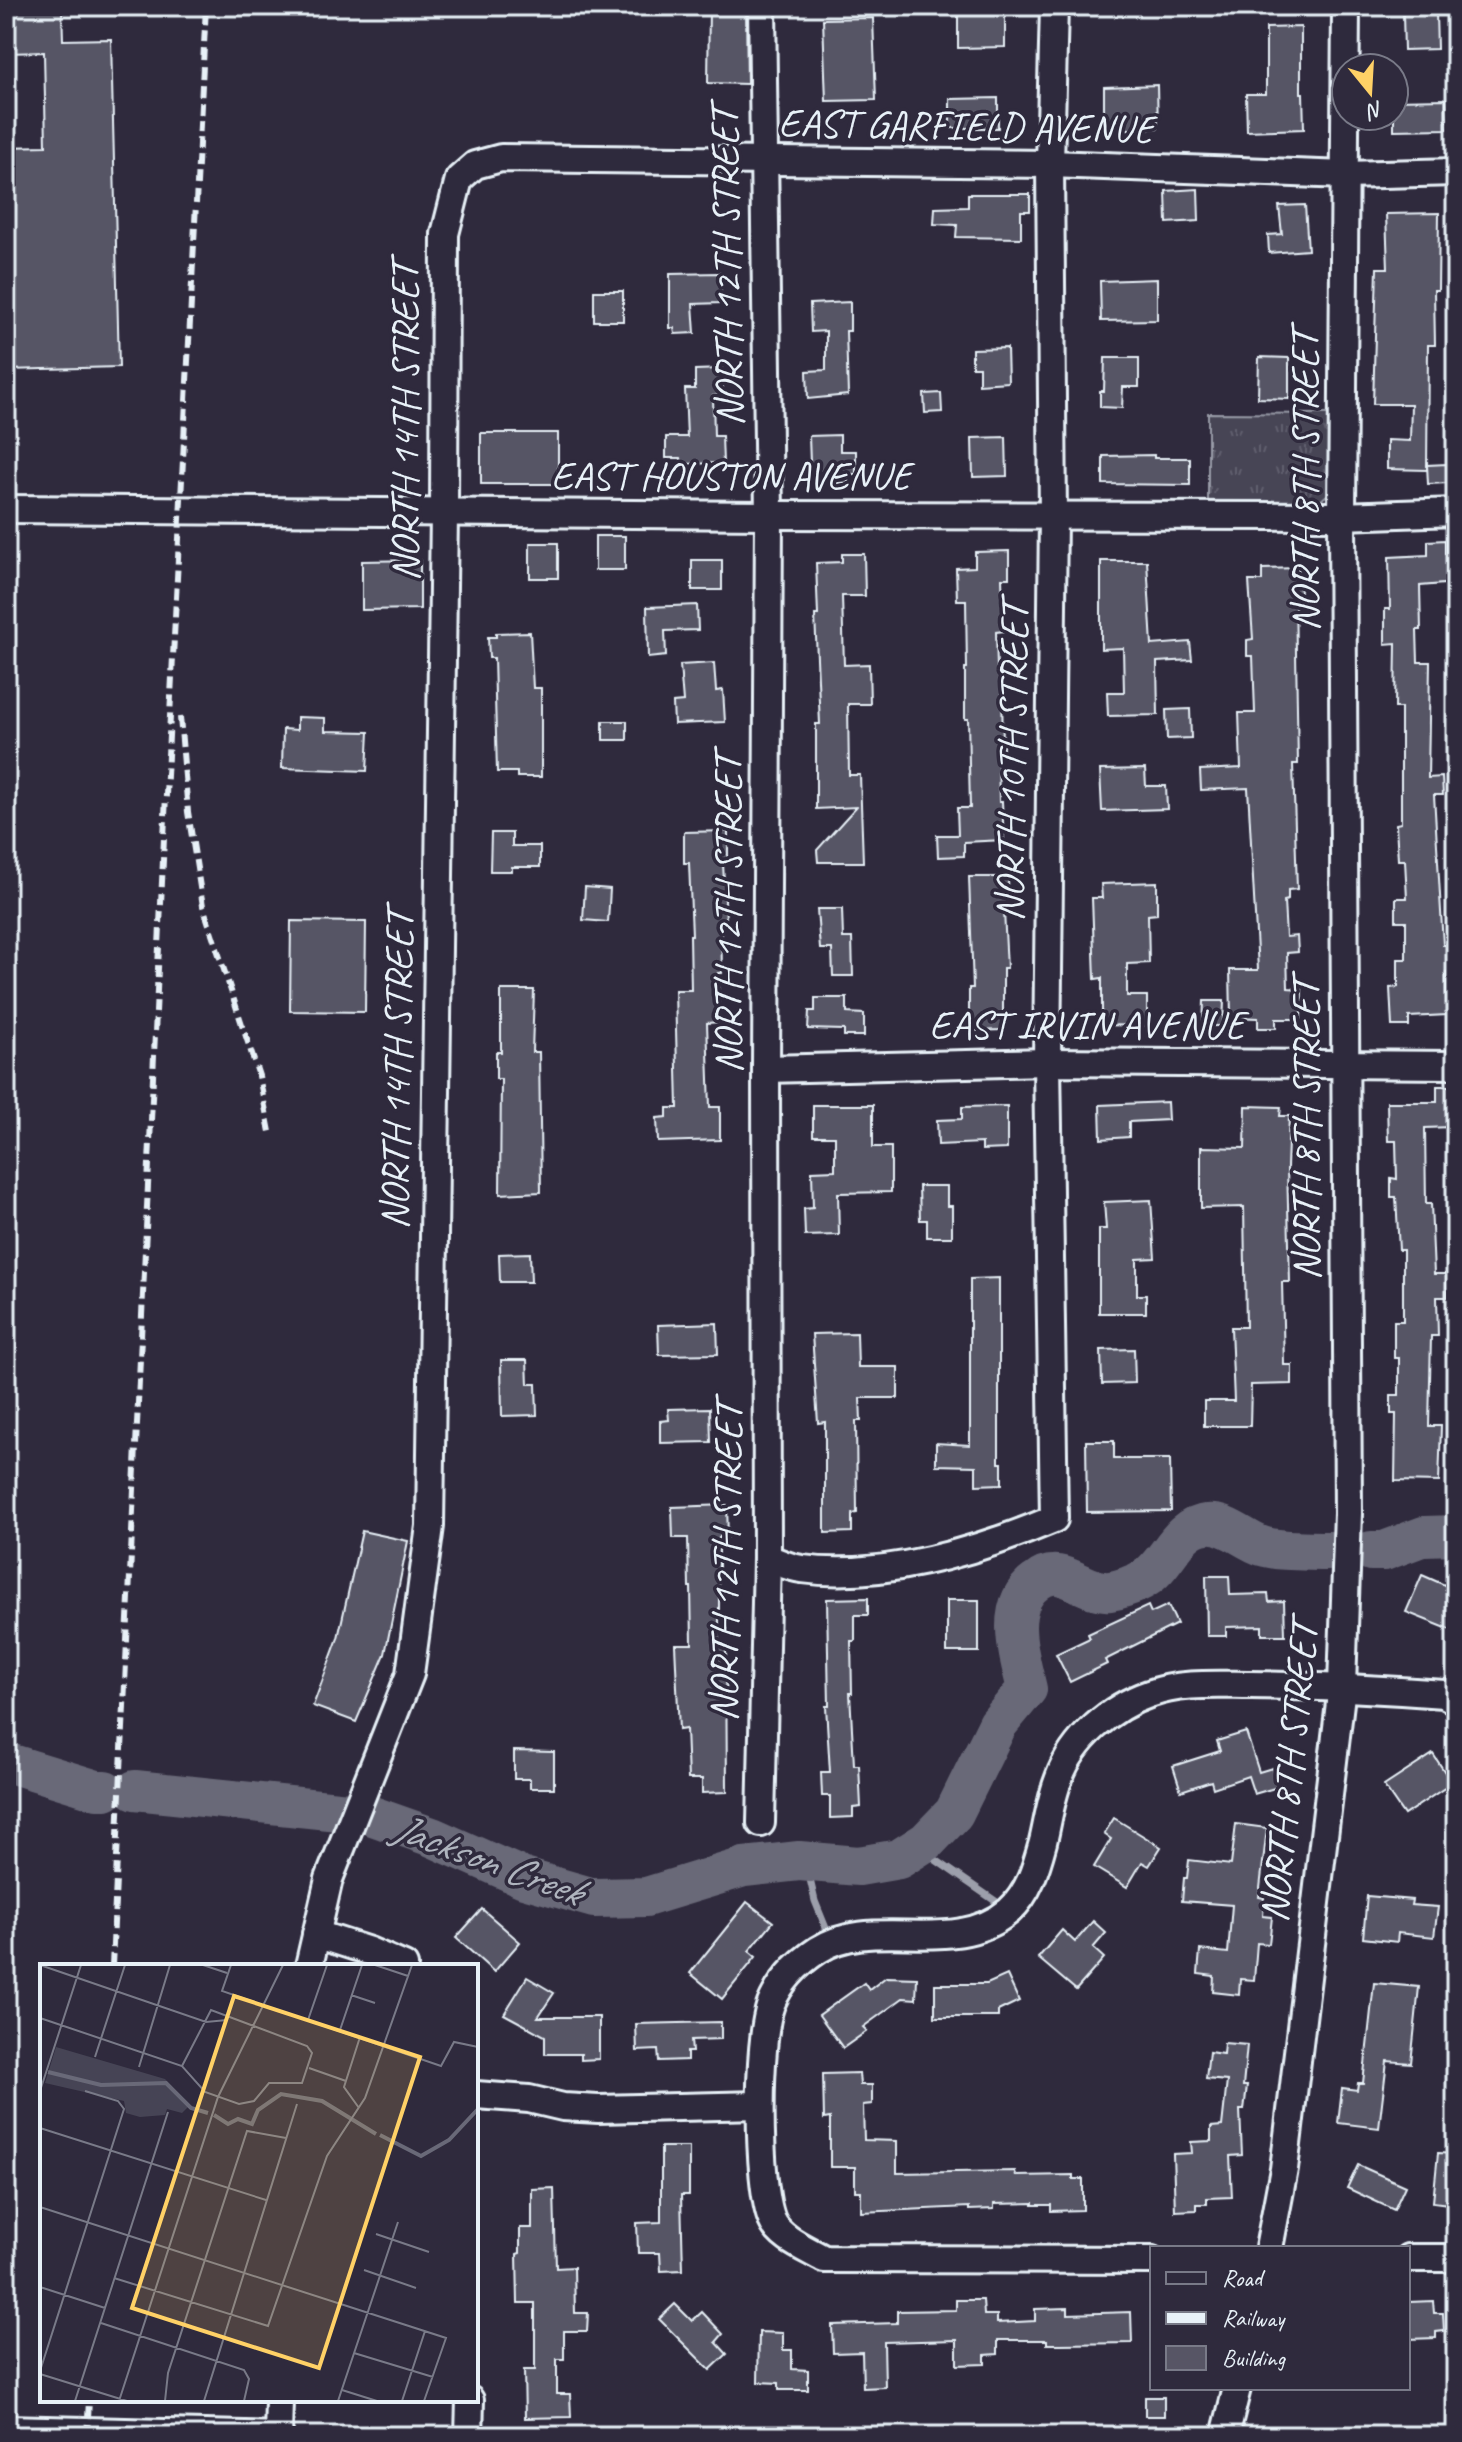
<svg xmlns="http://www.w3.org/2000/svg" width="1462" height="2442" font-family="Caveat,sans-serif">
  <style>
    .grass { fill: url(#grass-tufts); stroke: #979aa6; stroke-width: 2 }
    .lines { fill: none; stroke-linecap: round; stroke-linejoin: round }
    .stream { stroke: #9c9fab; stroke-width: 7 }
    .river { stroke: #696978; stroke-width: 40 }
    .building { fill: #575565; stroke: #e8f1f8; stroke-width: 2 }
    .minor-casing { stroke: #e8f1f8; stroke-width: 32 }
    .minor { stroke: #2f2a3d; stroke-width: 26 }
    .rail { stroke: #e8f1f8; stroke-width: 6; stroke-dasharray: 12 6; stroke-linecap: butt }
    .labels { text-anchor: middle; stroke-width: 7; stroke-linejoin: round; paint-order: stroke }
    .street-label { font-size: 40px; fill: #e8f1f8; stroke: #2f2a3d }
    .water-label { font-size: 42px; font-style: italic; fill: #afb4be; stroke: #2f2a3d }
    .inset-river { fill: none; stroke: #696978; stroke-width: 4 }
    .inset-road { fill: none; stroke: #797a88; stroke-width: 2 }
    .view { fill: #ffd166; fill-opacity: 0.15; stroke: #ffd166; stroke-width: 4 }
    .inset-edge { fill: none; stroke: #e8f1f8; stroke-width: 4 }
  </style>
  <defs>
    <pattern id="grass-tufts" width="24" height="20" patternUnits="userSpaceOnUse" patternTransform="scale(2)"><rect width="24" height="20" fill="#464455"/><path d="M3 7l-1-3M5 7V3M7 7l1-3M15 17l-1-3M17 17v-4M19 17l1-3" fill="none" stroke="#615f6e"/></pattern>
  </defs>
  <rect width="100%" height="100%" fill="#2f2a3d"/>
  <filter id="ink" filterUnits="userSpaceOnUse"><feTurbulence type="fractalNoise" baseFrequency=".0125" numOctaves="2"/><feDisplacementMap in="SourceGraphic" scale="16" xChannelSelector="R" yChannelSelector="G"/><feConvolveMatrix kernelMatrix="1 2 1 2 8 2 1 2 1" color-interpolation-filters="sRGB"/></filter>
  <g filter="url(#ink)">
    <path class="grass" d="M1208,413L1330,414L1329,493L1318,503H1208Z"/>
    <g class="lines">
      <g class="stream">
        <path d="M917,1847L1004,1907"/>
        <path d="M806,1862L815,1901L830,1938"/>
      </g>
      <g class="river">
        <path d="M1371,1551H1384L1424,1536L1456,1535"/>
        <path d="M6,1762L97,1790H105"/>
        <path d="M135,1790L367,1814L432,1837L524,1878L594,1898L646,1897L744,1867L799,1861L859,1866L899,1859L927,1841L954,1813L998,1724L1027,1689C1019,1655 1003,1606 1036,1582C1042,1577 1050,1574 1058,1575C1077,1578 1090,1593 1110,1591C1119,1590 1136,1584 1144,1579C1168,1565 1176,1527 1206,1524C1226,1521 1244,1540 1262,1546C1281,1552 1308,1550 1329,1551"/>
      </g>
    </g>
    <g class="building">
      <path d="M6,6H62L63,40L111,39L119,367L6,370V147L46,146L44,52L6,53Z"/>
      <path d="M709,6H746L747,84L708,83Z"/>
      <path d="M958,6H1005V47L958,48Z"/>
      <path d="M1436,13L1437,49L1404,50L1403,14Z"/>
      <path d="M873,18L876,100L826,101L823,19Z"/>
      <path d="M1301,27V93H1303L1304,129L1247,131L1246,94H1266V28Z"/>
      <path d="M1157,85L1158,128L1104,130V87Z"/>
      <path d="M998,98V128H950V99Z"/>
      <path d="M1446,99L1447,129L1394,130V100Z"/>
      <path d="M1198,189L1199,221L1167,223L1166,191Z"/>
      <path d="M968,194H1030V211H1021V238L956,237L957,225L934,224L935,208L968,207Z"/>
      <path d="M1305,205L1308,250L1269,253L1268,235L1282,234L1279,206Z"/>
      <path d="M1439,213L1438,290H1434L1435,345H1428L1427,470L1387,469V440L1410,441L1411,404H1373L1377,268H1388L1386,214Z"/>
      <path d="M720,273L721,303L693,304L695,333L675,334L674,328H670V274Z"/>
      <path d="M1157,279V320L1101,321L1100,281Z"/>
      <rect x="594" y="291" width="29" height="30"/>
      <path d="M850,302V331H846L848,395L808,399L807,371L826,370V331L811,332L810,304Z"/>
      <path d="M1007,348L1008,382L979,384V367H972V349Z"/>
      <path d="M1259,357L1289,358V399L1258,398Z"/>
      <path d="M1105,358H1139V387H1123L1122,408L1100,407V391H1104Z"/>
      <path d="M722,369L723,395L713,396L714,436H722L723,463L682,464L681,458H666V437H687L685,389H695V370Z"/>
      <path d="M941,393L942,412L925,413L924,394Z"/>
      <rect x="481" y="433" width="77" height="51"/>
      <path d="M840,435V451H856V474H848V483H820L819,463H810L809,436Z"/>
      <path d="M1006,437L1007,476L973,477L972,438Z"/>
      <path d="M1154,455V458H1190V485L1103,484V456Z"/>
      <path d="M1447,464L1448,483L1428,484L1427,465Z"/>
      <rect x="595" y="536" width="30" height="34"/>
      <path d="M1445,540V554H1456V583L1420,586L1421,630H1417L1418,662H1430L1428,778L1442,777L1443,795H1434L1443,945H1456V972H1446L1447,1015L1409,1017V1026H1392L1390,988L1398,987V959H1406V921H1396V898H1407L1405,860H1398L1396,824L1401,823V708H1395L1396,643L1385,644V609H1390L1389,557L1428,555V541Z"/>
      <rect x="530" y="543" width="28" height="35"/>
      <path d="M1009,551V578H1002L1004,631L996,632L997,668H1001L1002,687L1003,750H998L999,802H1002L1004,840L964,842V856L938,857L937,835H958L957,808H970L968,719H965V668H967L966,600H957L956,568L975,567V552Z"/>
      <path d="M842,554H864L865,596H842L844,665L869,664L870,704H848L849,775H860L863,862H818L817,850L856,807L816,809V724H820L815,615H818L816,563L842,562Z"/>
      <path d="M420,560V609L362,610V561Z"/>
      <rect x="692" y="560" width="30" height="30"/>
      <path d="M1101,561H1147L1152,645L1190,642L1192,660L1157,662L1158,715L1108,716L1107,692H1124L1123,648L1101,649Z"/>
      <path d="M1299,568L1300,597H1295L1298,764H1293L1297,889L1288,890V900L1284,901L1286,937L1297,936L1298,952L1287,953L1288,988L1302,989L1301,1019H1276V1028H1258V1018L1231,1017L1230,970H1258L1248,788L1201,790L1200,770L1241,768L1239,713H1255L1253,656H1247V640L1253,639L1249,581H1262V569Z"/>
      <path d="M697,605L698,630L665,631L666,656L648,658L647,607Z"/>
      <path d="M530,632L533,688H541V777H517V772H497L494,658H489L488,637H496V633Z"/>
      <path d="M714,663L716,691L723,690L725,722L674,724L673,703L683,702L680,665Z"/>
      <path d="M1190,709L1191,738L1167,739L1166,710Z"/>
      <path d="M297,717L325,718V731L369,732L367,771L282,768L283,729L297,730Z"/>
      <rect x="603" y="721" width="24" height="19"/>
      <path d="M1145,769L1146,786H1166L1167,809L1102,811L1100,770Z"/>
      <path d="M728,831V862L723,863L726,920L721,921L722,973H718L719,1022L707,1023L710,1107H720V1140L658,1142L657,1118L667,1117V1108H678L675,990H691L690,935H692L689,863H684V832Z"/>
      <path d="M491,833H512V846H540V867H512V871H490Z"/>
      <path d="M969,877H1008L1009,911H1004L1007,968H1003V1030L969,1031V988H973Z"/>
      <path d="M1157,882V914L1148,915L1149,963L1127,964V996H1147V1026L1102,1025V978L1095,979L1092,898H1102L1101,884Z"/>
      <path d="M585,887L610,889L608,922L583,920Z"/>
      <path d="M817,909H842L843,938H852L853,976H833L832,949H820Z"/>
      <path d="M291,921L366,922L365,1012L290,1011Z"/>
      <path d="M501,990H534L532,1052H539L541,1192L500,1194L501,1079H496V1052H501Z"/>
      <path d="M815,998H847V1013L864,1014V1036H844V1030L808,1029L809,1011H815Z"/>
      <path d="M1204,1001H1224L1223,1026H1203Z"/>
      <path d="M1437,1086H1456V1104H1451V1127L1425,1128L1426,1204H1431L1434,1274H1447V1297H1437L1438,1336H1431L1429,1426H1441L1439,1482L1395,1481L1396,1414H1391V1395H1399V1358H1394V1321H1403V1250H1399L1396,1197H1391V1178L1397,1179L1396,1141H1388L1387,1102H1437Z"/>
      <path d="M1167,1102L1168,1120L1129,1122V1137L1101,1139L1100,1105Z"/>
      <path d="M813,1105H873V1147H891V1192L838,1193L839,1235L805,1236L804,1209L813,1208L812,1171L835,1170V1136H813Z"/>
      <path d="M1007,1106V1149L982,1150V1143L938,1145L937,1120L962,1119V1107Z"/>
      <path d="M1246,1106L1281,1107L1280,1116H1289L1287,1167L1290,1282H1282L1284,1365H1292V1384L1251,1385L1250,1426H1204V1401H1234L1231,1327H1246L1244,1207L1201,1208V1147L1245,1148Z"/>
      <path d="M919,1186H947V1206H952V1237H927V1220H920Z"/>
      <path d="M1151,1200L1155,1258L1137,1259V1295H1146V1313H1099V1229H1106L1104,1202Z"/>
      <path d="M530,1253L531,1282H500L499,1254Z"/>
      <path d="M999,1278V1463H1002V1484L976,1485V1466L936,1465V1443L970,1445V1279Z"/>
      <path d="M717,1323L718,1354L659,1355L658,1325Z"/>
      <path d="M857,1333L858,1367H898V1398H860L861,1421H856L857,1513L852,1514V1532L825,1533V1422L818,1423L812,1334Z"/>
      <path d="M1134,1349L1135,1383L1102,1384L1101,1350Z"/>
      <path d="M501,1360H527L528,1384H536L537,1415L502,1416Z"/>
      <path d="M710,1408L711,1442L660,1443V1421L669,1420L668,1409Z"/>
      <path d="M1086,1441H1114V1459H1170L1171,1511L1087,1512Z"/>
      <path d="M727,1505L728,1537H719V1644H726L727,1792L702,1793V1779H688L686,1729L679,1730L675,1644H692L691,1587H689L688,1538H673L672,1507Z"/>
      <path d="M362,1531L408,1541L385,1654L356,1722L313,1706L338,1638Z"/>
      <path d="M1422,1575L1456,1590V1632L1406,1612Z"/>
      <path d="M1206,1576H1229L1230,1595L1268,1594L1269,1602L1284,1601L1285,1635H1262V1626L1226,1627V1636H1207Z"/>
      <path d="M868,1598V1615H855V1641H851L852,1693H850L854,1765H859L861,1807L853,1808V1817L830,1818V1796H822L821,1772H830L826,1706H829L827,1599Z"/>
      <rect x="947" y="1600" width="32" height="52"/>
      <path d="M1168,1605L1177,1624L1105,1660L1107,1664L1070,1682L1056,1654L1090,1638L1088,1634L1148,1606L1151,1613Z"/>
      <path d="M1246,1732L1259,1772L1272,1768L1278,1787L1254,1794L1248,1776L1213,1788L1211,1781L1181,1791L1173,1766L1220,1751L1217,1741Z"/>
      <path d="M514,1751L554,1752V1788H530V1779H514Z"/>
      <path d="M1433,1754L1452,1783L1404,1815L1384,1786Z"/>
      <path d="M1114,1818L1161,1847L1149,1866L1142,1862L1127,1887L1094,1867L1111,1839L1104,1834Z"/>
      <path d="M1236,1824L1267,1828L1259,1897L1264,1898L1263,1916L1272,1917L1269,1944L1257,1943L1254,1980L1240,1979L1239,1995L1213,1992L1214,1976L1198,1974L1200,1950L1228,1953L1232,1905L1182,1901L1184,1878H1187L1189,1860L1231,1865Z"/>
      <path d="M1367,1896L1412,1900L1411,1905L1438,1907L1434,1937L1398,1933L1397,1942L1363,1938Z"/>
      <path d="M747,1902L773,1922L749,1951L756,1957L722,1999L690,1973Z"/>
      <path d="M482,1909L520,1942L494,1972L456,1938Z"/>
      <path d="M1093,1921L1106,1933L1093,1948L1104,1958L1076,1990L1038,1958L1062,1930L1075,1942Z"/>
      <path d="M1007,1975L1019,2001L998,2011V2017H935V1984H987Z"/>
      <path d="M527,1977L554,1993L538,2017H599V2059L581,2060V2054H545V2036L504,2014Z"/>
      <path d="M886,1977L917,1978L916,1999L903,1998L863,2027L867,2031L843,2048L819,2015L864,1983L869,1990Z"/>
      <path d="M1374,1983L1419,1987L1411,2063L1387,2061L1379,2128L1338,2123L1342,2088L1357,2090L1358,2083H1363Z"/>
      <path d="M721,2022V2039L691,2040L692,2052H687V2060L659,2061L658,2050L637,2051L636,2024Z"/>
      <path d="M1224,2043L1247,2045L1243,2086H1247L1244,2110H1240L1242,2155L1230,2156L1232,2197L1207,2198V2204H1197V2210L1175,2211L1173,2154L1192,2153L1191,2142L1211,2141V2127L1222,2126L1227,2081L1206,2079L1209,2052L1223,2054Z"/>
      <path d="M859,2073L860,2085H872V2104L863,2105L864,2140L897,2141V2173L1015,2171L1016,2176L1073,2175V2179H1083V2210L1051,2211V2205H1033V2203L994,2204V2209L969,2210V2207L861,2212V2191H855V2167H830V2118L824,2119L823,2074Z"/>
      <path d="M661,2147H689V2195H681L683,2270L661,2271L660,2253H638L637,2223L661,2222Z"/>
      <path d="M1438,2153L1456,2154V2205L1433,2202Z"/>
      <path d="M1358,2165L1405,2186L1394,2210L1347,2188Z"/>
      <path d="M554,2188L556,2268L574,2267L575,2313H588L587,2331H564V2359H557V2394H570L571,2417L525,2418L524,2370H535V2303H518L517,2254L520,2253V2228H532V2189Z"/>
      <path d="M956,2300H983L984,2315H997V2323L1035,2321V2309L1068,2308V2314L1131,2312L1132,2343L1060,2344H1047V2340H998V2354L985,2355V2364L957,2365V2340L884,2342L885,2387L863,2388L862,2352L833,2353L832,2325L897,2323V2311L956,2310Z"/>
      <path d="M1433,2301L1434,2313H1443L1444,2331L1436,2332V2338L1408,2339L1409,2302Z"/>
      <path d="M675,2304L692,2321L702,2312L723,2334L716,2342L727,2354L710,2370L659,2319Z"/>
      <path d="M759,2332L783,2333V2350H792V2369L808,2370V2390H779V2383L758,2382Z"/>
      <rect x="1145" y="2397" width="19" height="19"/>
    </g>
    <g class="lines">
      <defs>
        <g id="minor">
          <path d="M6,509L769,515L1342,516L1456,512"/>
          <path d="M766,1069L1047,1062L1456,1065"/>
          <path d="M767,1558C778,1562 790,1568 802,1569C883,1580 980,1550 1054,1519L1047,1062L1053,516L1050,164L1054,6"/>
          <path d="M761,1823L767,1558L766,1069L769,515L762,6"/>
          <path d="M316,1934L369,1951L404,1966"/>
          <path d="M309,1966L329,1879L410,1674L430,1526L444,514L445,234L459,179L475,165L501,158L1050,164L1346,175L1456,172"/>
          <path d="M476,2095L529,2099L563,2107L598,2109L760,2105"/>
          <path d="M1269,2248L1284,2169L1342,1686L1348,1513L1342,516L1346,6"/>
          <path d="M1408,2258H1449L1456,2260"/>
          <path d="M1152,2260L824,2259C807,2249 780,2239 772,2220C757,2184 757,2040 771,2004C780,1982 798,1963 818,1950C874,1914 953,1958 1009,1911C1029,1893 1036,1868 1043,1842C1048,1821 1051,1798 1059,1778C1073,1739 1111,1707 1149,1694C1181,1682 1217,1685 1251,1685C1316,1686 1379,1689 1444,1694L1456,1701"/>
          <path d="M6,2429L280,2436"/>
          <path d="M278,2436L279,2400"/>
          <path d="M469,2436L470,2400"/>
          <path d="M1225,2436L1237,2388"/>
        </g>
      </defs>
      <use href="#minor" class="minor-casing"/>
      <use href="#minor" class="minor"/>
      <g class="rail">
        <path d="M180,717L188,812L203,906L259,1076L270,1132"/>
        <path d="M112,1966L166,795L206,6"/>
        <path d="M87,2436L89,2400"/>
      </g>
    </g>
  </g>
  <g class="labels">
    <g class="street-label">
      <text transform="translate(966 125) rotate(1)" y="14">EAST GARFIELD AVENUE</text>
      <text transform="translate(726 267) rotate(-91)" y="14">NORTH 12TH STREET</text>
      <text transform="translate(404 422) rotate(-90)" y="14">NORTH 14TH STREET</text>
      <text x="731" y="489">EAST HOUSTON AVENUE</text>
      <text transform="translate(1304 481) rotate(-90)" y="14">NORTH 8TH STREET</text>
      <text transform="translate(1011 762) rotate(-89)" y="14">NORTH 10TH STREET</text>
      <text transform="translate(727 914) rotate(-90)" y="14">NORTH 12TH STREET</text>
      <text x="1087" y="1038">EAST IRVIN AVENUE</text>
      <text transform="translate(396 1070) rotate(-89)" y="14">NORTH 14TH STREET</text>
      <text transform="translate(1305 1130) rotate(-90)" y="14">NORTH 8TH STREET</text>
      <text transform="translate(725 1562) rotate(-89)" y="14">NORTH 12TH STREET</text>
      <text transform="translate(1288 1772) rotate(-84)" y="14">NORTH 8TH STREET</text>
    </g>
    <g class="water-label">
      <text transform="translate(488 1858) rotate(20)" y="15">Jackson Creek</text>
    </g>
  </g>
  <g transform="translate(40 1964)">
    <rect width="438" height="438" fill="#2f2a3d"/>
    <path d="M16,83L125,115L150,141L142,149L127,145L125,151L100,153L86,149L84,137L5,119Z" fill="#464455"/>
    <path class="inset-river" d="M8,108L61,121L126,119L151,144L168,149M174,151L188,160L198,155L212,160L218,146L241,130L282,137L336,170M340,171L381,192L409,176L438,145"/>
    <path class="inset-road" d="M0,1L166,58L187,56M163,1L187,9M191,1L182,27L401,102L414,78L438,83M335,1L368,12M311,31L335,39M0,54L142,102L165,128L199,140L214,137L229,119H262L272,89L267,82L171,46L142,102M268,56L287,1M300,66L322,1M55,93L85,1M99,103L130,1M269,104L306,117M0,127L41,1M319,144L304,123L320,73M0,164L226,236M0,243L406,374L384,437M336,270L389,288M324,306L376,324M74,314L228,362L287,192L325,134L372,1M0,323L65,344M61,359L204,406L209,415L204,437M314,389L393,413M0,407L84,145L78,137L45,127M0,410L87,437M302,426L337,437M35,437L128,148M79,437L178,133L243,1M125,437L128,409L207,167L246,174M164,437L257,140M298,437L358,258M362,437L385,367"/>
    <path class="view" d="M194,32L380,93L279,404L92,344Z"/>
    <rect width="438" height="438" class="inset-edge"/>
  </g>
  <rect width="1462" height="2442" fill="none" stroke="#2f2a3d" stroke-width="32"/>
  <rect x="16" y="16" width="1430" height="2410" fill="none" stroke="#e8f1f8" stroke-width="3" filter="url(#ink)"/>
  <rect x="1150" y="2246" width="260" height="144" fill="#2f2a3d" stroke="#797a88" stroke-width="2"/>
  <rect x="1166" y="2272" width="40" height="12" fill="#2f2a3d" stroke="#797a88" stroke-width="2"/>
  <text x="1222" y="2286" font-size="24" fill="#e8f1f8">Road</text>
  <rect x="1166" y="2312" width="40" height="12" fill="#e8f1f8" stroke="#797a88" stroke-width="2"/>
  <text x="1222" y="2326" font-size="24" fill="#e8f1f8">Railway</text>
  <rect x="1166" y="2346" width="40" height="24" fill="#575565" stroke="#797a88" stroke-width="2"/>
  <text x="1222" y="2366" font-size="24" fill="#e8f1f8">Building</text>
  <g transform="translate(1370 92) rotate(162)"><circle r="38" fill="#2f2a3d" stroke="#797a88" stroke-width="2"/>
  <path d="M0-6L14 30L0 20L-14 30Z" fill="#ffd166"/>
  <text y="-12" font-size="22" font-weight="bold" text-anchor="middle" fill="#e8f1f8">N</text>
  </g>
</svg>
